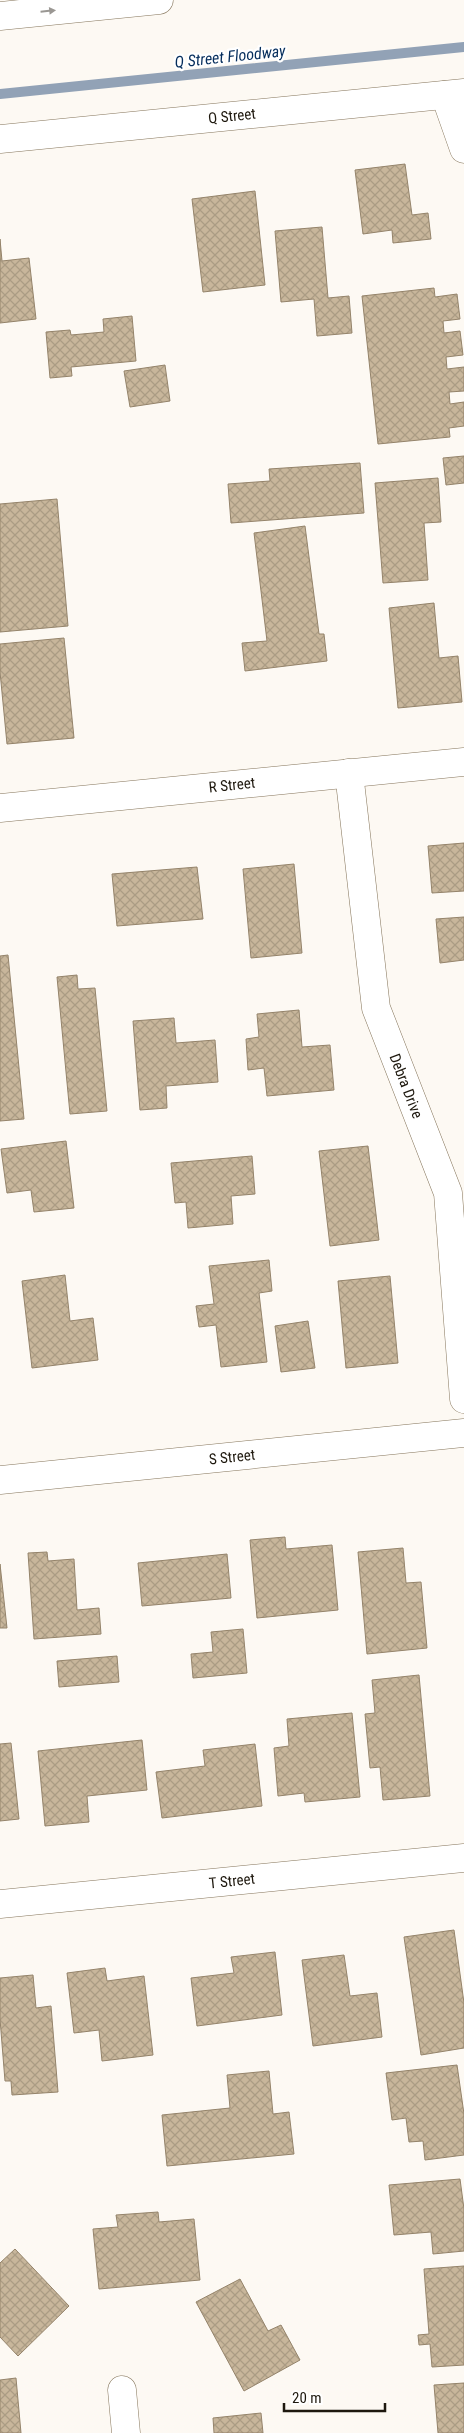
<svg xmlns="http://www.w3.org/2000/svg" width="464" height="2433" font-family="'Roboto Condensed',sans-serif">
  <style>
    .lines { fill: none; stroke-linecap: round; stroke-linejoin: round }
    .stream { stroke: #92a2b6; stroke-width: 10 }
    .building { fill: url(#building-cross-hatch); stroke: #94836a }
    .minor-casing { stroke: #86765c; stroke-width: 29 }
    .highway-casing { stroke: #86765c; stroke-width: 29 }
    .minor { stroke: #fff; stroke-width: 28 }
    .highway { stroke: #fff; stroke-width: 28 }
    .oneway { fill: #9a9793 }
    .labels { text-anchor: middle; stroke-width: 4.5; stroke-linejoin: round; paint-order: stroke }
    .street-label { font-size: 15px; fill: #1e180e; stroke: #fff }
    .water-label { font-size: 16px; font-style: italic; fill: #052d5c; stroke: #fff }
  </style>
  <defs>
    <pattern id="building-cross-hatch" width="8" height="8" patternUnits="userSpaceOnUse" patternTransform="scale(1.25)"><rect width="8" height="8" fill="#c8b69b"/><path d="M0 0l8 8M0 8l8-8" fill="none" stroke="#ab9c84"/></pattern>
  </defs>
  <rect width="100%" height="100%" fill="#fdf9f3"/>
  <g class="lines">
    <path class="stream" d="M0,94L464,47"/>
  </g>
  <g class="building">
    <path d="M405,164L412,215L428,213L431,239L393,243L392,230L363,234L355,170Z"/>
    <path d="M255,191L265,285L203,292L192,199Z"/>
    <path d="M322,227L328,298L349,296L352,333L317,336L314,299L281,302L275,231Z"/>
    <path d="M0,239L2,261L29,258L36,319L0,323Z"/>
    <path d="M434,288L435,297L457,294L460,319L443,321L444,333L460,331L463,355L446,357L447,369L464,367V391L449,392L450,404L464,402V426L449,428L450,437L378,444L362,296Z"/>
    <path d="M132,316L136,361L71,367L72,376L50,378L46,332L70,330L71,335L104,332L103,319Z"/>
    <path d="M165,365L170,401L130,407L124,371Z"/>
    <path d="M464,456V483L446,485L443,458Z"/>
    <path d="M360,463L364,513L231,523L228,484L270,481L269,469Z"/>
    <path d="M438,478L441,522L424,523L428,580L383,583L375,483Z"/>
    <path d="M57,499L68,626L0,632V504Z"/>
    <path d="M305,526L319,634H324L327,661L245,671L242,643L267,641L254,533Z"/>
    <path d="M434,603L439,658L458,656L462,702L398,708L389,608Z"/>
    <path d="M64,638L74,738L7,744L0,672V644Z"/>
    <path d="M464,843V891L432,893L428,846Z"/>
    <path d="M294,864L302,953L251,958L243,869Z"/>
    <path d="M197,867L203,919L117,926L112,874Z"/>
    <path d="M464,917V960L440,963L436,919Z"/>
    <path d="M8,955L24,1119L0,1121V956Z"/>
    <path d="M77,975L78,989L95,988L107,1111L70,1114L57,977Z"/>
    <path d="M299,1010L302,1047L330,1045L334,1090L267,1096L264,1068L248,1070L246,1039L259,1037L257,1014Z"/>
    <path d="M174,1018L176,1043L215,1040L218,1082L166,1086L167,1108L140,1110L133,1021Z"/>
    <path d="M66,1141L74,1208L34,1212L31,1190L7,1193L1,1149Z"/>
    <path d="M368,1146L379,1240L330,1246L319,1151Z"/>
    <path d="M252,1156L255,1194L231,1196L233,1224L188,1228L186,1202L175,1203L171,1163Z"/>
    <path d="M269,1260L272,1291L259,1293L267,1362L221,1367L216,1325L199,1327L196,1306L214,1304L209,1266Z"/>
    <path d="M65,1275L70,1321L93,1318L98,1360L32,1368L22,1281Z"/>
    <path d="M390,1276L398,1363L346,1368L338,1281Z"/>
    <path d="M308,1321L315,1368L281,1372L275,1326Z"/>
    <path d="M285,1537L286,1549L332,1545L338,1610L257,1618L250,1540Z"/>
    <path d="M403,1548L406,1583L421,1582L427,1648L367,1654L358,1552Z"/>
    <path d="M47,1552L48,1561L74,1559L77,1610L99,1608L101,1634L34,1639L28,1553Z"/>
    <path d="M227,1554L231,1598L142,1606L138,1563Z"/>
    <path d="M0,1564L7,1628H0Z"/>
    <path d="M243,1629L247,1673L193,1678L191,1654L213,1652L211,1632Z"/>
    <path d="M117,1656L119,1682L59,1687L57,1661Z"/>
    <path d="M419,1675L430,1796L383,1800L380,1767L370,1768L365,1714L375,1713L372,1680Z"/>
    <path d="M352,1713L360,1797L305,1802L304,1793L278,1796L274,1748L289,1746L287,1719Z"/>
    <path d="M142,1740L147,1790L87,1796L89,1822L45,1826L38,1751Z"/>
    <path d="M11,1743L19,1819L0,1821V1744Z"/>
    <path d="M255,1744L262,1806L162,1818L156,1772L205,1766L203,1750Z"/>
    <path d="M454,1930L464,2003V2048L421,2055L404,1937Z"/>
    <path d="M275,1952L282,2015L197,2026L191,1978L234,1973L231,1957Z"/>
    <path d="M344,1955L350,1996L377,1993L382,2037L313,2046L302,1960Z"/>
    <path d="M105,1968L107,1981L144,1976L153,2055L102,2061L99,2030L74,2033L67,1973Z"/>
    <path d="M33,1975L36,2008L51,2006L58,2092L12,2095L11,2081H5L0,2019V1978Z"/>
    <path d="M457,2065L464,2114V2155L425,2160L423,2141L409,2142L406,2118L392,2120L386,2073Z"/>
    <path d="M269,2071L273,2114L289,2112L294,2154L167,2166L162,2115L230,2108L227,2075Z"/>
    <path d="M460,2179L464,2209V2251L433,2254L431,2232L394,2235L389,2185Z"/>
    <path d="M158,2212L159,2222L194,2219L200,2280L99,2289L93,2229L118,2227L116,2215Z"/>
    <path d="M15,2249L69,2306L18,2356L0,2337V2263Z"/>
    <path d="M464,2266V2365L432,2367L430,2344L419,2345L418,2335L429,2334L424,2269Z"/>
    <path d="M240,2279L268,2331L281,2325L300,2360L244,2391L196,2302Z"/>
    <path d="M16,2378L21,2433H0V2380Z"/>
    <path d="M464,2383V2433H438L434,2385Z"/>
    <path d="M261,2413L263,2433H214L213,2418Z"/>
  </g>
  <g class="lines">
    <defs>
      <g id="minor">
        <path d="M445,95L464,149"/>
        <path d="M0,139L464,93"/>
        <path d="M349,773L376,1008L448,1193L464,1399"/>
        <path d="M0,808L464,762"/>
        <path d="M0,1480L464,1433"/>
        <path d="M0,1904L464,1858"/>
        <path d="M122,2390L126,2433"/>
      </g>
      <path id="highway" d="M0,16L159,0"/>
    </defs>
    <use href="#minor" class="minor-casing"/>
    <use href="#highway" class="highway-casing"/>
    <use href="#minor" class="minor"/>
    <use href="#highway" class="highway"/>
  </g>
  <defs><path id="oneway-solid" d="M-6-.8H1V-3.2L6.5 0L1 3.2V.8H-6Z" transform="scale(1.25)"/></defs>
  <use class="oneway" href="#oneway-solid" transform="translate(48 11) rotate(-6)"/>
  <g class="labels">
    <g class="street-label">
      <text transform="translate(232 116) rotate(-6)" y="5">Q Street</text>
      <text transform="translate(232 785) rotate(-6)" y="5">R Street</text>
      <text transform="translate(406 1086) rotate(69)" y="5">Debra Drive</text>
      <text transform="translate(232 1457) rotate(-6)" y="5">S Street</text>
      <text transform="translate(232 1881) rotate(-6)" y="5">T Street</text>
    </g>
    <g class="water-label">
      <text transform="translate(230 56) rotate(-6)" y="6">Q Street Floodway</text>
    </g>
  </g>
  <path d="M284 2403v8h101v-8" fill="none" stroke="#1e180e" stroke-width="2.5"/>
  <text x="292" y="2403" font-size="15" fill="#1e180e" stroke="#ffffff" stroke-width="4" paint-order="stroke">20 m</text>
</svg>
